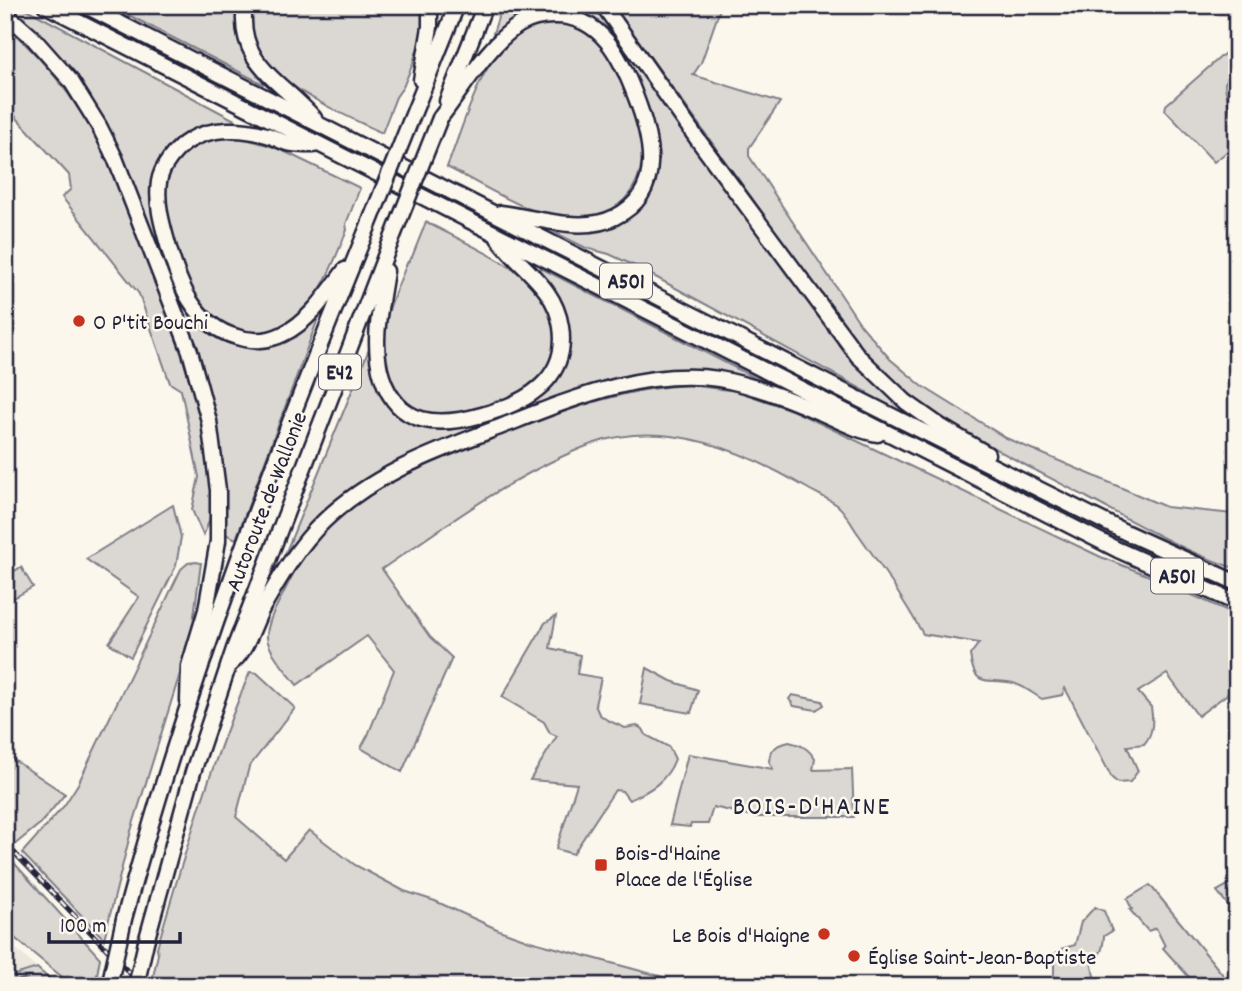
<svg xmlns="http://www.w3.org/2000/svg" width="1242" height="991" font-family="Dekko,sans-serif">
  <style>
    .built { fill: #ebe7df }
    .green { fill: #dbd8d3; stroke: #7e7d87; stroke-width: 2 }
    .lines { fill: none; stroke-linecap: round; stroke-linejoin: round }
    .stream { stroke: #787681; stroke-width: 2.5 }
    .motorway-casing { stroke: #22223b; stroke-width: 19 }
    .motorway { stroke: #fbf7ec; stroke-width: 14 }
    .rail-casing { stroke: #22223b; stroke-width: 5 }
    .rail { stroke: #fbf7ec; stroke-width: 2.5; stroke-dasharray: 8; stroke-linecap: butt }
    .motorway-bridge-casing { stroke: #22223b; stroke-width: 19; stroke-linecap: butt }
    .motorway-bridge { stroke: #fbf7ec; stroke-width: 14 }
    .poi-dot { fill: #c8321e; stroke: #fbf7ec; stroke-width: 2.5 }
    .labels { text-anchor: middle; stroke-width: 5; stroke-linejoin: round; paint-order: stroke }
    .shield { fill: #fbf7ec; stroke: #636270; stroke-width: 2 }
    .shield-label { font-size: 21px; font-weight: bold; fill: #22223b }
    .poi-label { font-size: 23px; fill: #22223b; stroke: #fbf7ec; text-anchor: start }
    .street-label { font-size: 23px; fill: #22223b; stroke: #fbf7ec }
    .quarter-label { font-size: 26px; letter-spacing: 2px; fill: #22223b; stroke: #fbf7ec }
  </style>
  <rect width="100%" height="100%" fill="#fbf7ec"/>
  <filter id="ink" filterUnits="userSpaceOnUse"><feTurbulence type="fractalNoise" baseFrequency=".0143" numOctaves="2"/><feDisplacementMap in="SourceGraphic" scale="14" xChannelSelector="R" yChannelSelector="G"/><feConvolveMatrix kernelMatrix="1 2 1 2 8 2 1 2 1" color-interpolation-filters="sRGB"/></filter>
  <g filter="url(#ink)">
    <path class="built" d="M5,939L37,968L5,978Z"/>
    <g class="green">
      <path d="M5,5H19L244,125L192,132C184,145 153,189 152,201C150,213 155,226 159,237C169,275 193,344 241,345C252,346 307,319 320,313L236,539L223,533L219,445L101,120Z"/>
      <path d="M109,5H240L267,81L263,84Z"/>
      <path d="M252,5H424L422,34L412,66L403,87L396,97L382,133C343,114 266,83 252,38C249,28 251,15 252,5Z"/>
      <path d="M502,5H600L906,407L930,427L866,396L867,392L637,267L609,254L586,248L542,226L629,213C634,199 654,153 654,141C654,115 627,49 607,33C594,23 573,17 557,10L490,43Z"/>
      <path d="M613,5L721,6L701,63L693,75L780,102L749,148V156L861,325L890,359L922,386L1006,438L1166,507L1233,514L1237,510V569C1185,552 1137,524 1088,498C1025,464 957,433 901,387C881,370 864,349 846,329Z"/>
      <path d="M558,21C568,23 579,25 588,31C608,45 617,67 625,89C630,100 636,112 639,124C653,178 624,224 565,218C528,215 481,184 447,167C465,124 482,46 531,26C539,23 549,23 558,21Z"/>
      <path d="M5,25C56,70 86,113 114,175C140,242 241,476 203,535L192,510L199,477L181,390L170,383L139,294L62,197L71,189L69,175L5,105Z"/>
      <path d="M1233,46L1237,47V71C1233,74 1227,79 1225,83C1223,87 1237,133 1237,144L1214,162L1165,110L1166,105Z"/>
      <path d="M238,137L275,147L360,188L346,224L347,230C338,251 330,275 317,294C291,333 241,353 206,312C201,306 195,301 192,295C186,283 182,268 178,255C169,232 159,206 166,182C175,149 207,138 238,137Z"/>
      <path d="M426,222C456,238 525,268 542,296C560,325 559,365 530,387C519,395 504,400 492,405C482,408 472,413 462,416C412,427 383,384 384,339C384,314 398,287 407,263L412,257Z"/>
      <path d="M541,268L755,378L774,383L800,396L798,399L780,391L631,378L340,498L317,517L274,581L372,342C373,350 372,361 375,369C377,375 424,425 429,427C450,433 472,425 492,418C512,410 533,404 548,389C585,351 566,303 536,270Z"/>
      <path d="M688,385L737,391L792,410L1101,557L1147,575L1237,615V699L1230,692L1198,716L1167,674L1138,692L1151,707C1153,720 1154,733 1144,744L1127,746L1138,771L1130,782L1118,783L1112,778L1065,688L1062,695L1042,699C1033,694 1024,686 1013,683C986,677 975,690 970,655L979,643L923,634C903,599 882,567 859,535C852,526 846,512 837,505C827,498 815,493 805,487C743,450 664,418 592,444C517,472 448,524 382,569L430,637L452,658L402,772L361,748L368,735L394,670L367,636L297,685C289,674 267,650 267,637C267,621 277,606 284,592C294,571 307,548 324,531C375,479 448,454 515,429C572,408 627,388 688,385Z"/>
      <path d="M173,505L181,537L176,566L131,657L109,643L139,597L86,559Z"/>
      <path d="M196,562L201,563L191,638L131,831L104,939L22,853L64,806L78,784L181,569L188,563Z"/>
      <path d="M21,567L33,587L5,603V577Z"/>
      <path d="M556,616L550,648L580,655L577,674L601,678L595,705L599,714L607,720L625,728L637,726L643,729L646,735L669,747L675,759C667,781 650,791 629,800L622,791L615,790L573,854L556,849L577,784L530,780L557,736L550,733L544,722L502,697L545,623Z"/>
      <path d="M647,668L671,681L698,690L691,713L640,704Z"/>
      <path d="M250,672L257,673L295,708L249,767L236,817L284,859L309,830L355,865L404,891L435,901L499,930L530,941L689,984L688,986H151L158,954L157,948C184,855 212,761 250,672Z"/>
      <path d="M792,695L822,701L824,705L816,710L794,706L789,699Z"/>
      <path d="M789,742C802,745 808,748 815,759L813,770L852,769L854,817H756L713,807L708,824H691L690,827L670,825L688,754L773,769L769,761L771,751L779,745Z"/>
      <path d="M5,754L65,794L41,823L13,846L5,839Z"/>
      <path d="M15,864L100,958L95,986H73L5,930V874Z"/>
      <path d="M1237,880V917L1217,891Z"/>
      <path d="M1150,885L1232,986H1197L1163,948L1165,946L1156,928L1148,931L1130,910L1132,909L1127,899Z"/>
      <path d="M1095,907L1104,911L1112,931L1104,936C1103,949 1102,954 1091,961L1094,976L1090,986H1046L1057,982L1054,978V955L1061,949L1075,945L1081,922Z"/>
      <path d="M37,968L57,986H5V978Z"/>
    </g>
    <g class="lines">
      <g class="stream">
        <path d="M155,978L163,981L167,986"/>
        <path d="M5,985L29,977"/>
      </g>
      <defs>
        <g id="motorway">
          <path d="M45,5L1118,550L1237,603"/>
          <path d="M84,5L898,419L1127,533L1237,583"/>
          <path d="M245,5C236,64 282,81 314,118"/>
          <path d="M603,5L698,140L858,356L906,402L940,426L987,454"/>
          <path d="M5,13L32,37L71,81L99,126L115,158L190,351L209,421L218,490V541L206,610L189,666L188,701"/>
          <path d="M421,80L430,27V5"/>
          <path d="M447,101L485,5"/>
          <path d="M416,107L457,5"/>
          <path d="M440,118C462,90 488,44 519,25C529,19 542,16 554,16C601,15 621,58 635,95C651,136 666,192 615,217C583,234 535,217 500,213"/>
          <path d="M314,145C305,145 295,145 287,143C280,141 274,137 267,135C243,128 212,127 190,140C176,148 161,167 159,182C156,203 162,224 168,245C179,284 194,325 237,337C252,342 269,341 283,334C310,321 328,293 345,270"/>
          <path d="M386,271C381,306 371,343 382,377C398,427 439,427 482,415C525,403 569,380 561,327C555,285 520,269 498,238"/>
          <path d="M229,665C248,651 252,627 263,607C280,577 299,545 324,521C375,472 440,450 505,425C572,399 645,368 719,379C754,385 787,398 819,412C839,420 857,431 878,434"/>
          <path d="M124,919C187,685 273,458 365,234"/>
          <path d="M146,942L193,772L234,649L389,246"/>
        </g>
      </defs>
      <use href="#motorway" class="motorway-casing"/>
      <use href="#motorway" class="motorway"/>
      <defs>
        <path id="rail" d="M5,843L142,986"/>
      </defs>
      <use href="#rail" class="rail-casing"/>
      <use href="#rail" class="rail"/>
      <defs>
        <g id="motorway-bridge">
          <path d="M365,234L416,107"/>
          <path d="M389,246L440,118"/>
          <path d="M109,986L124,919"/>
          <path d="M136,986L146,942"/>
        </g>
      </defs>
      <use href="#motorway-bridge" class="motorway-bridge-casing"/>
      <use href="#motorway-bridge" class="motorway-bridge"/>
    </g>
  </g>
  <g class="poi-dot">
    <circle cx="79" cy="321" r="7"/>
    <rect x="594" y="858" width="14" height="14" rx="3.5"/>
    <circle cx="824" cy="934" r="7"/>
    <circle cx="854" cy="956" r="7"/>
  </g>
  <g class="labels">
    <g class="shield">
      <rect x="600" y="263.5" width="52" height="35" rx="5"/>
      <rect x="319" y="354.5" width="42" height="35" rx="5"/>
      <rect x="1151" y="558.5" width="52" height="35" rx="5"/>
    </g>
    <g class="shield-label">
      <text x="626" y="288">A501</text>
      <text x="340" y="379">E42</text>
      <text x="1177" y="583">A501</text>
    </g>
    <g class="poi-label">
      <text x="93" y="329">O P'tit Bouchi</text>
      <text x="615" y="860">Bois-d'Haine<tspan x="615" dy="26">Place de l'Église</tspan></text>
      <text x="810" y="942" text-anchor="end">Le Bois d'Haigne</text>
      <text x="868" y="964">Église Saint-Jean-Baptiste</text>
    </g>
    <g class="street-label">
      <text transform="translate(265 501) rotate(-69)" y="8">Autoroute de Wallonie</text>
    </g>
    <g class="quarter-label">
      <text x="812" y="814">BOIS-D'HAINE</text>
    </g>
  </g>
  <rect width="1242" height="991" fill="none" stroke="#fbf7ec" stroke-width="28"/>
  <rect x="14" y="14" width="1214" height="963" fill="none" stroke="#22223b" stroke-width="2.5" filter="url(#ink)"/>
  <path d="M49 932v10h131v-10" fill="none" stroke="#22223b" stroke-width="3.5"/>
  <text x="60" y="932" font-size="21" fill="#22223b" stroke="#fbf7ec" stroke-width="5" paint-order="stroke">100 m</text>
</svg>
